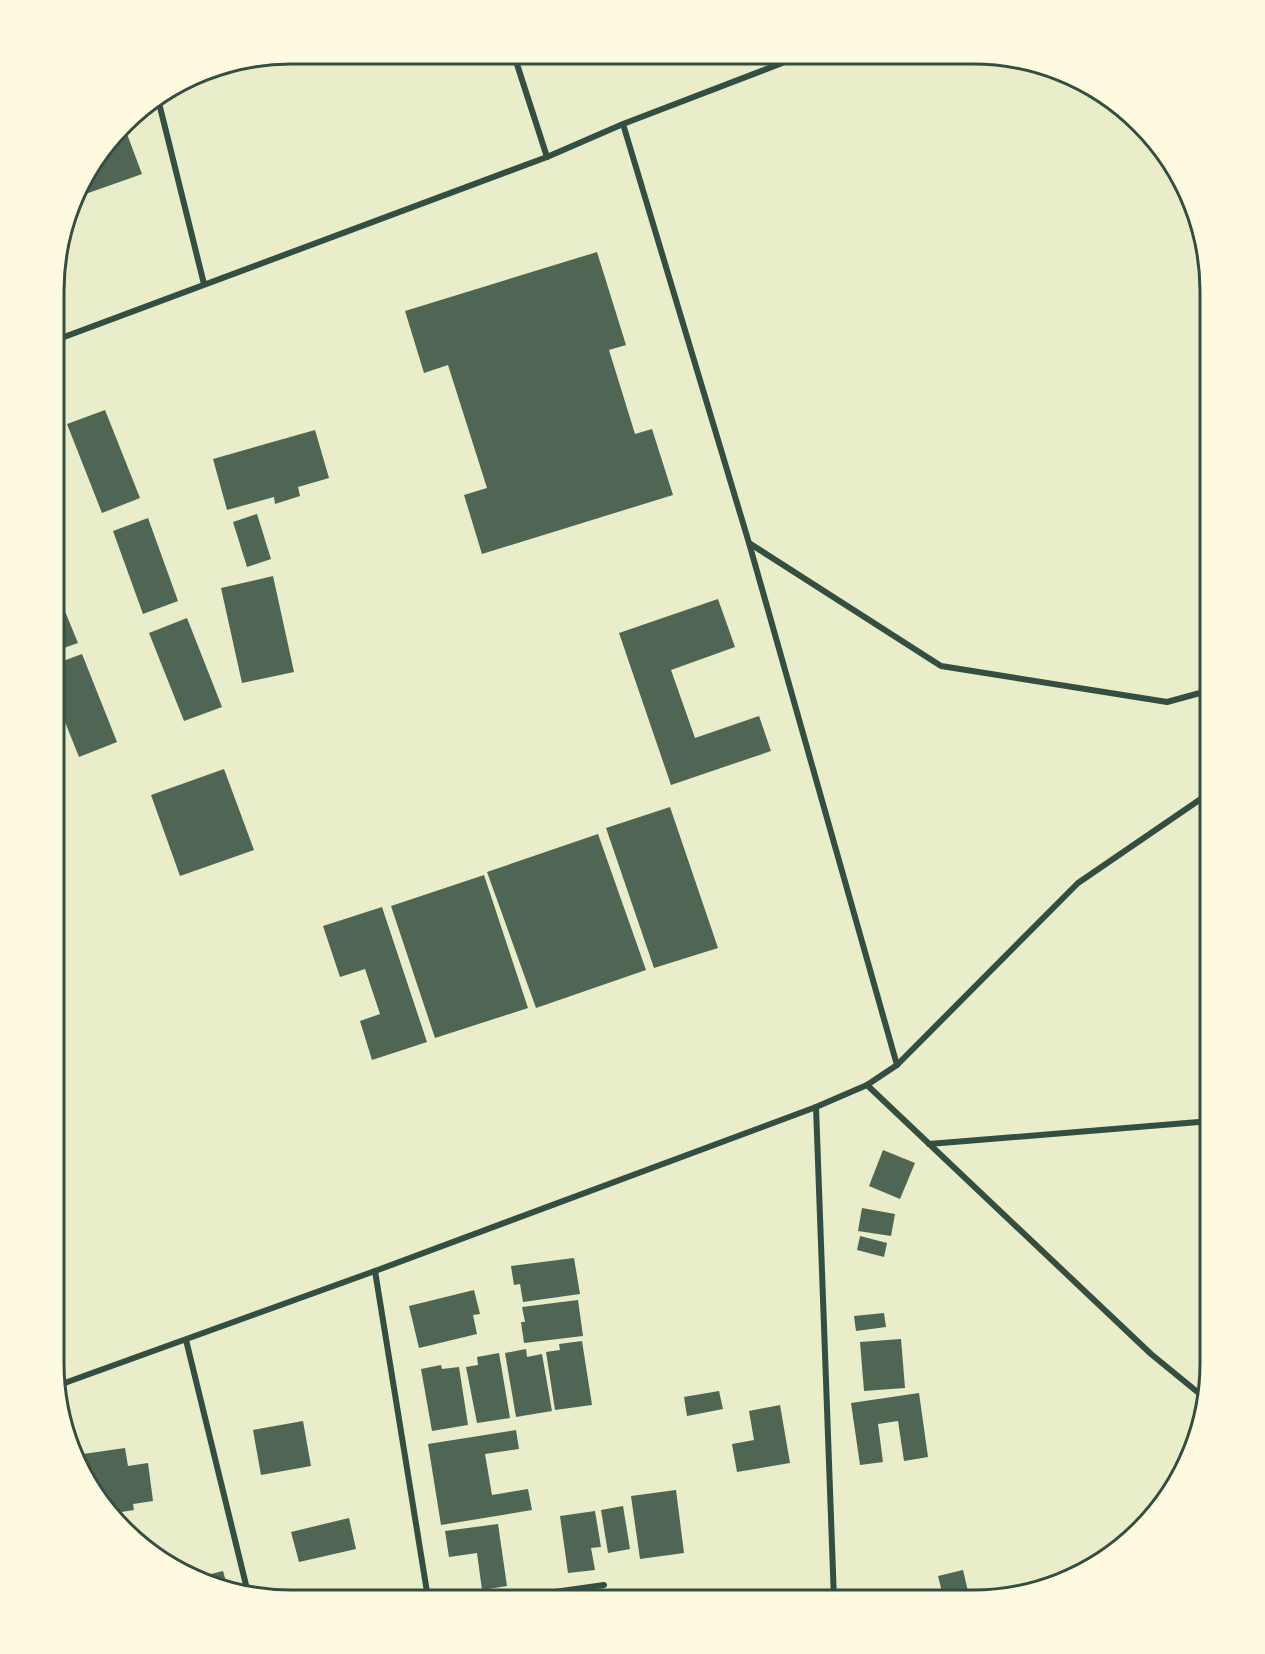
<svg xmlns="http://www.w3.org/2000/svg" width="1265" height="1654" font-family="'Public Sans',sans-serif">
  <style>
    .building { fill: #4f6655 }
    .lines { fill: none; stroke-linecap: round; stroke-linejoin: round }
    .minor { stroke: #344e41; stroke-width: 6 }
    .rim { fill: none; stroke: #344e41; stroke-width: 3 }
  </style>
  <rect width="100%" height="100%" fill="#e9edc9"/>
  <g class="building">
    <path d="M124,126L142,174L77,197L86,173Z"/>
    <path d="M597,252L626,345L609,350L635,434L652,429L673,495L482,554L464,495L487,488L448,365L424,373L405,311Z"/>
    <path d="M105,410L140,498L102,513L67,424Z"/>
    <path d="M315,430L329,478L298,487L300,496L275,504L274,497L227,510L213,459Z"/>
    <path d="M257,514L271,559L247,567L233,522Z"/>
    <path d="M148,518L178,601L143,614L113,531Z"/>
    <path d="M273,576L294,672L242,683L221,588Z"/>
    <path d="M55,587L78,643L55,651Z"/>
    <path d="M718,599L735,647L671,670L695,738L759,716L771,751L671,785L619,633Z"/>
    <path d="M187,618L222,707L184,721L149,633Z"/>
    <path d="M82,654L117,742L79,757L55,697V664Z"/>
    <path d="M224,769L254,850L180,876L151,795Z"/>
    <path d="M670,807L718,948L654,968L606,828Z"/>
    <path d="M598,834L646,970L536,1008L487,872Z"/>
    <path d="M484,875L528,1008L435,1038L391,906Z"/>
    <path d="M382,907L427,1042L372,1060L360,1021L380,1014L365,969L340,977L323,926Z"/>
    <path d="M883,1150L915,1163L900,1199L869,1186Z"/>
    <path d="M862,1208L895,1214L891,1236L858,1231Z"/>
    <path d="M860,1236L887,1243L884,1257L857,1250Z"/>
    <path d="M574,1258L580,1294L523,1302L520,1284L514,1285L511,1266Z"/>
    <path d="M474,1290L480,1314L473,1315L477,1334L419,1348L409,1306Z"/>
    <path d="M578,1300L583,1336L524,1343L521,1322H525L522,1307Z"/>
    <path d="M884,1313L886,1327L856,1331L854,1316Z"/>
    <path d="M901,1339L905,1388L864,1391L860,1342Z"/>
    <path d="M582,1341L592,1405L555,1410L546,1352L560,1350L559,1344Z"/>
    <path d="M526,1349L527,1357L542,1354L552,1411L516,1417L505,1353Z"/>
    <path d="M499,1353L510,1418L477,1423L466,1367L478,1365L477,1357Z"/>
    <path d="M441,1365L442,1369L459,1367L468,1425L432,1431L421,1369Z"/>
    <path d="M719,1391L723,1409L687,1416L684,1397Z"/>
    <path d="M919,1393L928,1457L904,1461L898,1421L878,1424L883,1462L860,1465L851,1403Z"/>
    <path d="M780,1405L790,1463L737,1472L732,1444L754,1440L749,1411Z"/>
    <path d="M303,1421L311,1466L261,1475L253,1430Z"/>
    <path d="M516,1430L519,1449L485,1454L492,1495L528,1489L532,1510L441,1525L428,1444Z"/>
    <path d="M125,1448L128,1466L148,1463L153,1501L133,1504L134,1510L109,1514L79,1468L76,1455Z"/>
    <path d="M676,1490L684,1553L640,1559L631,1496Z"/>
    <path d="M623,1506L630,1549L608,1553L601,1510Z"/>
    <path d="M595,1511L601,1547L591,1548L595,1570L568,1573L560,1516Z"/>
    <path d="M349,1518L356,1549L299,1562L291,1532Z"/>
    <path d="M498,1524L507,1586L482,1590L477,1553L449,1557L445,1531Z"/>
    <path d="M963,1570L970,1600H944L938,1576Z"/>
    <path d="M223,1571L227,1585L203,1576Z"/>
  </g>
  <g class="lines">
    <g class="minor">
      <path d="M514,55L547,157"/>
      <path d="M158,99L204,284"/>
      <path d="M623,124L749,543L897,1065"/>
      <path d="M56,340L547,157L623,124L803,55"/>
      <path d="M749,543L941,666L1167,702L1211,690"/>
      <path d="M867,1085L1151,1354L1206,1399"/>
      <path d="M816,1107L834,1600"/>
      <path d="M929,1144L1211,1121"/>
      <path d="M375,1271L428,1598"/>
      <path d="M186,1340L248,1593"/>
      <path d="M59,1385L375,1271L816,1107L867,1085L897,1065L1078,883L1211,792"/>
      <path d="M505,1599L604,1585"/>
    </g>
  </g>
  <path d="M0 0H1265V1654H0ZM291 64H973A227 227 0 0 1 1200 291V1363A227 227 0 0 1 973 1590H291A227 227 0 0 1 64 1363V291A227 227 0 0 1 291 64Z" fill="#fefae0" fill-rule="evenodd"/>
  <path class="rim" d="M291 64H973A227 227 0 0 1 1200 291V1363A227 227 0 0 1 973 1590H291A227 227 0 0 1 64 1363V291A227 227 0 0 1 291 64Z"/>
</svg>
